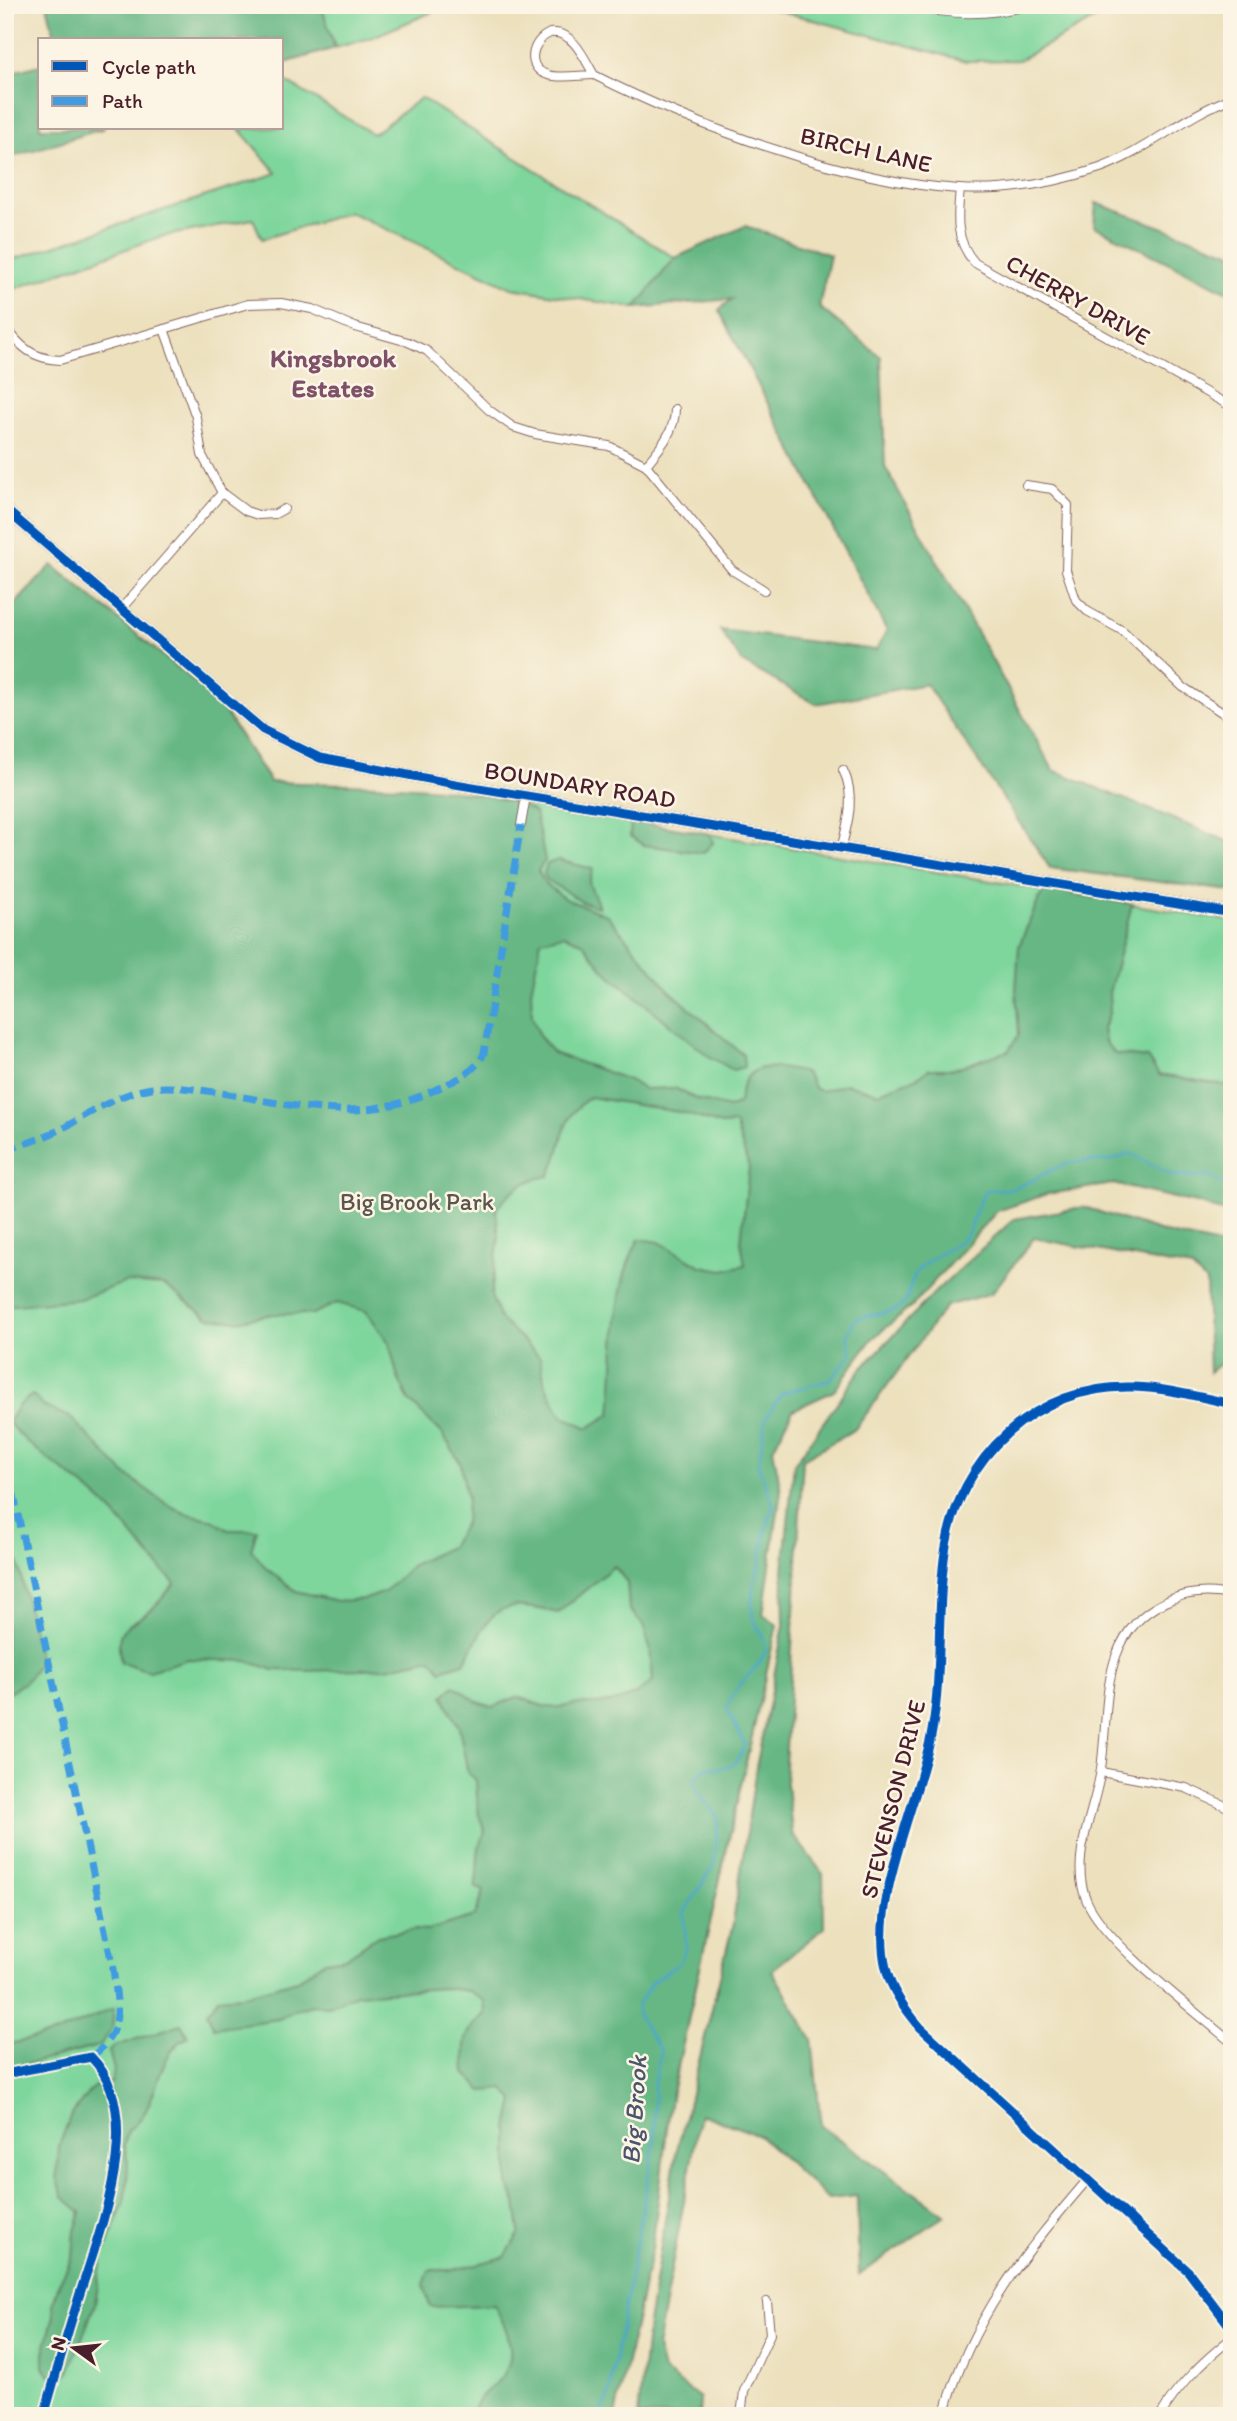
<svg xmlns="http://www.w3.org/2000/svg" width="1237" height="2421" font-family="Itim,sans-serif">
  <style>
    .green { fill: #7ed69c; stroke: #647a64; stroke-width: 2 }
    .forest { fill: #66b784; stroke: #586b58; stroke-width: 2; fill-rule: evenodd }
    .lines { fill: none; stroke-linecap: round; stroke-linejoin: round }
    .stream { stroke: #4da7cb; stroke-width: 2.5 }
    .street-casing { stroke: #83635e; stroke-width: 10 }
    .secondary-casing { stroke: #83635e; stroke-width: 13 }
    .street { stroke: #fff; stroke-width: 8 }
    .secondary { stroke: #fff; stroke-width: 10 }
    .quiet { stroke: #409be1; stroke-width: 7; stroke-dasharray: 14 7; stroke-linecap: butt }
    .cycleway-casing { stroke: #fcf5e5; stroke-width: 13 }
    .cycleway { stroke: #0057b8; stroke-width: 9 }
    .labels { text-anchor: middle; stroke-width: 5; stroke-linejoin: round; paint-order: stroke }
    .street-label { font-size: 24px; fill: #4a1f2b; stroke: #fcf5e5 }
    .park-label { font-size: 24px; fill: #5a564d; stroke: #fcf5e5 }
    .neighbourhood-label { font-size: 26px; font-weight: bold; fill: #7e5169; stroke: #fcf5e5 }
    .water-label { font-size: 26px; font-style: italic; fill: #4b556b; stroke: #fcf5e5 }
  </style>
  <rect width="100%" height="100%" fill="#fcf5e5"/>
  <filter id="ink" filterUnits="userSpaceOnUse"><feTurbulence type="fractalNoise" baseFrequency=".0143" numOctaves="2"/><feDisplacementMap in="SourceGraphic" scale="14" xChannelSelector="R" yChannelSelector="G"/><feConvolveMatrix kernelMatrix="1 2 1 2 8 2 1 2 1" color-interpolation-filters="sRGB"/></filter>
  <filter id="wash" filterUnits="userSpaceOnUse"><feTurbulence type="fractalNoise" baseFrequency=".00686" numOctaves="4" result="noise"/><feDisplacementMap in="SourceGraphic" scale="28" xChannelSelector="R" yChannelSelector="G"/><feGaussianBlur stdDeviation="1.57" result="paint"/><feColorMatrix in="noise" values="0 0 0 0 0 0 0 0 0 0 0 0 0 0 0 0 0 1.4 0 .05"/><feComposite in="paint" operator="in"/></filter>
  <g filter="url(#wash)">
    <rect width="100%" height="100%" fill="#ece0bd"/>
    <g class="green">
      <path d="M321,5H449L370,38L335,48Z"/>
      <path d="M758,5H1121L1019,60L966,61Z"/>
      <path d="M282,79L373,134L421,98L675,258L635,308L512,288L350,212L262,239L253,219L160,237L5,292V262L277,173L238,128H282Z"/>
      <path d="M52,565L217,700L270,782L443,790L1232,921V1190L1210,1177L1012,1189L782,1393L597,2416H5V615Z"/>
    </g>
    <g class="forest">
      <path d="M47,5H321L335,48L282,64V40H56Z"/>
      <path d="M40,65V128H105L5,159V74Z"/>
      <path d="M1096,203L1232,253V294L1094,226Z"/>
      <path d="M745,226L830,255L819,307L881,357L885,467L1053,770L1232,843V891L1050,868L926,684L816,704L742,662L720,630L876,650L887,631L719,310L732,299L635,308L675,258Z"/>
      <path d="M52,565L217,700L270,782C331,785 490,781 535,813L545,860L538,871L545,883L565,899L607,915L669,990L743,1055L744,1067L733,1070L707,1055L605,971L582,942L563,935L541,940L531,991L532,1016L540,1037L553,1053L629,1080L644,1089L675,1088L696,1099L729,1108L739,1103C743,1059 770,1065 806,1073L815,1089L821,1091L846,1084L878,1093C896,1084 915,1082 929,1069H953L1008,1051L1019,1035L1016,991L1019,946L1039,899L1046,889L1132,904L1109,993L1110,1011L1103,1028L1105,1042L1115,1054L1147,1058L1159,1075L1225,1085L1232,1088V1215L1201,1204L1113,1184L1047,1194L997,1211L912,1306L872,1339L834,1391L793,1410L773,1449L781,1491L763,1614L777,1625L671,2097L652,2249L615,2416H470C478,2396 482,2396 497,2382C521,2361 508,2328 494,2305L430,2307L424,2285L429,2270H453L505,2257L520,2232L516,2202L508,2185V2128L514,2100L504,2089L483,2091L465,2073C464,2043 461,2035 485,2014L484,2001L469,1991L444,1988L356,1994L329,2006L312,2005L295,2010L279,2019L214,2028L207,2013L218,1998L241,1996L297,1980L325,1961L345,1958L378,1936L416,1929L428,1930L475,1916L484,1891L475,1887C480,1867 474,1850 485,1832L478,1812L476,1780L468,1774L459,1727L443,1696L454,1685L478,1702L492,1707L517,1697C527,1699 538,1706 548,1707C560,1709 570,1704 581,1704C608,1705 633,1701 653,1681L650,1648L643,1625L629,1609L627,1582L614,1566L558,1613C493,1597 493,1610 464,1663L441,1670L431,1658L386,1668L311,1671L274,1670L247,1661L188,1659L149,1671L121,1662C113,1622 129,1629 152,1609C160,1601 167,1592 175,1583C149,1558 129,1527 103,1503C73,1474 33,1453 8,1422L19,1405L32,1395L45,1407L70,1417L124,1473L165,1503L184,1513L211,1519L228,1530H257L251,1549L266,1568L296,1591L337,1601L366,1599L385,1592L412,1565L450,1547L465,1523L467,1499L461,1464L442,1433L409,1401L398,1378L389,1343L366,1311L337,1303L313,1314H273L237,1321L209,1318L164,1285L126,1282L80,1299L5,1306V615ZM590,1097L684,1113L721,1125L735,1124L749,1167L741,1242L745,1265L723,1270L701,1266L659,1242L639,1239C610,1291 617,1357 611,1414L588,1428L562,1416L545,1385L540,1357L500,1319L491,1296L499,1236L496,1210C510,1190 524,1180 549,1176C567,1144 555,1122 590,1097Z"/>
      <path d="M631,821L710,834L713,843L703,853L644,845L630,836Z"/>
      <path d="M558,860L593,869L589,883L599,907L582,902L546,879L544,873L547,864Z"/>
      <path d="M1084,1207L1165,1233L1232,1248V1354L1209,1372L1206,1282L1192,1268L1034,1238L992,1293L946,1306L855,1429L803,1459L785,1766L792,1833L823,1874L824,1928L772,1970L812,2039L821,2126L945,2215L859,2275L857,2196L828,2199L759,2135L700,2114L657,2347L663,2371L700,2398L699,2416H638L648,2324L676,2154L733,1924L756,1768L784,1625L783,1571L794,1464L861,1369L938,1289L1014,1219Z"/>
      <path d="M5,1502L40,1663L26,1681L5,1696Z"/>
      <path d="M114,2008L112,2030L99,2046L5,2070V2045L57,2033Z"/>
      <path d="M181,2024L188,2037C151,2056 163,2107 128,2130L124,2145L128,2162L126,2197L102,2259L95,2304L69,2372L60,2380L49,2375L44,2366V2353L54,2316L53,2305L59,2283L73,2257L75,2231L81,2212L63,2197L57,2176L59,2146L70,2117L89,2092L97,2085L112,2082L114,2070L109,2051L113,2047Z"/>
    </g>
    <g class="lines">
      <path class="stream" d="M597,2416L608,2400L655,2139L654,2082L661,2052L638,2016L637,2006L652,1982L680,1963L686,1947L684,1913L714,1865L718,1818C709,1803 696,1797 695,1779L706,1767C728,1771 738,1765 745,1744L727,1710C736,1679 756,1675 765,1652C769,1640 755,1628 753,1617C748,1594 757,1579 761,1558C764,1539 766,1524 774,1506L758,1465L766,1418L782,1393L830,1380L852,1354L847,1337L854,1320C868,1314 884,1315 897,1309C912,1301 908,1283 917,1271C930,1255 962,1246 969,1231C975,1217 976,1204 986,1191C996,1188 1005,1191 1014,1188C1035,1182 1049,1168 1070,1163C1092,1158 1108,1166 1129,1153L1171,1175L1210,1177L1232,1190"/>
    </g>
  </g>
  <g filter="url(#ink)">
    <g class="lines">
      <defs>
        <g id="street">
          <path d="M906,5C947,15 988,17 1029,5"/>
          <path d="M550,33C573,30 584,58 594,75C580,75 561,79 548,75C525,68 531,41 550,33Z"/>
          <path d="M594,75C695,126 846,182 959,189C1007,192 1055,183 1100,168C1147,151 1185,115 1232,98"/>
          <path d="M960,189C957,218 955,241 975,263L1232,407"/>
          <path d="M5,326C20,347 33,359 60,360L248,304L281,303L312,309L355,327L408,342L427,351L489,410L513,427L535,434L609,446L646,465L732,570L764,590"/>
          <path d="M164,329L196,417L202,455L222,493L246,511L258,515L275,514L284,509"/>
          <path d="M646,465C660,448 675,432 675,409"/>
          <path d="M1026,485L1052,489L1068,505L1066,570L1076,600L1087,611L1123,631L1183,687L1232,719"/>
          <path d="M121,609L222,493"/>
          <path d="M521,825L526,796"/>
          <path d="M841,849C848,823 856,795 843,770"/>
          <path d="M1232,1404C1199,1397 1167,1388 1133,1387C1036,1384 958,1458 945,1552C936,1611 943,1671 932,1731C920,1800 869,1900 886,1968C891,1990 905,2009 920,2027L1188,2271L1232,2329"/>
          <path d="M1232,1596C1210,1590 1185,1592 1165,1602C1095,1635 1111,1712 1100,1775C1093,1815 1070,1859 1086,1899C1103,1942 1194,2010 1232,2043"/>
          <path d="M1101,1772L1186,1788L1232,1809"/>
          <path d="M741,2416L744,2391L770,2334L767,2302"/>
          <path d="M944,2416C970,2319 1024,2254 1088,2179"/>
          <path d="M1160,2416C1179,2384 1203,2361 1232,2338"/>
        </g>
        <path id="secondary" d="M5,509L263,730L320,758L455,784L1232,913"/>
      </defs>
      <use href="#street" class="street-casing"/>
      <use href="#secondary" class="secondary-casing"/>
      <use href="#street" class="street"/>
      <use href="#secondary" class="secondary"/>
      <g class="quiet">
        <path d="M5,1150C26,1144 46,1137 65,1127C93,1112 119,1093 152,1088C175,1085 198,1090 221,1093C300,1106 362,1126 439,1088C456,1080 477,1071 484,1053L521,825"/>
        <path d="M5,1452L113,1969C118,2007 125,2032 91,2057"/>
      </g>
      <defs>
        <g id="cycleway">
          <path d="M5,509L263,730L320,758L455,784L1232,913"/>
          <path d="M1232,1404C1199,1397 1167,1388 1133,1387C1036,1384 958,1458 945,1552C936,1611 943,1671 932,1731C920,1800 869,1900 886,1968C891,1990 905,2009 920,2027L1188,2271L1232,2329"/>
          <path d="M5,2074L91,2057C149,2115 97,2237 77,2303C65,2340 55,2378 44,2416"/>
        </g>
      </defs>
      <use href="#cycleway" class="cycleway-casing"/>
      <use href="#cycleway" class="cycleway"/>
    </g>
  </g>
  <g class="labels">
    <g class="street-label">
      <text transform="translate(866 150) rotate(13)" y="8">BIRCH LANE</text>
      <text transform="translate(1078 300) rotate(29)" y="8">CHERRY DRIVE</text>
      <text transform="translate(580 785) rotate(9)" y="8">BOUNDARY ROAD</text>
      <text transform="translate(893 1799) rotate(-76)" y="8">STEVENSON DRIVE</text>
    </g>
    <g class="park-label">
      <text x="417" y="1210">Big Brook Park</text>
    </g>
    <g class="neighbourhood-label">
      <text x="333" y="367">Kingsbrook<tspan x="333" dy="30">Estates</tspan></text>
    </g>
    <g class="water-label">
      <text transform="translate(634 2110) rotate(-86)" y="9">Big Brook</text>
    </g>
  </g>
  <rect width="1237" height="2421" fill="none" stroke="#fcf5e5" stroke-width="28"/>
  <rect x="38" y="38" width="245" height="91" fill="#fcf5e5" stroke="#b59f9b" stroke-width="2"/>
  <rect x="52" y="61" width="35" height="10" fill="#0057b8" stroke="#b59f9b" stroke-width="2"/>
  <text x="102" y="74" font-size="21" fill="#4a1f2b">Cycle path</text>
  <rect x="52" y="96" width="35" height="10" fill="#409be1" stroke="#b59f9b" stroke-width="2"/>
  <text x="102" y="108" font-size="21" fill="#4a1f2b">Path</text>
  <g transform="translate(74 2348) rotate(285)" stroke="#fcf5e5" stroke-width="5" paint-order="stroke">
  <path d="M0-5L12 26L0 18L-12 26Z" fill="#4a1f2b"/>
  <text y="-10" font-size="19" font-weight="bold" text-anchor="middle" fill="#4a1f2b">N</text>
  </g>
</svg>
